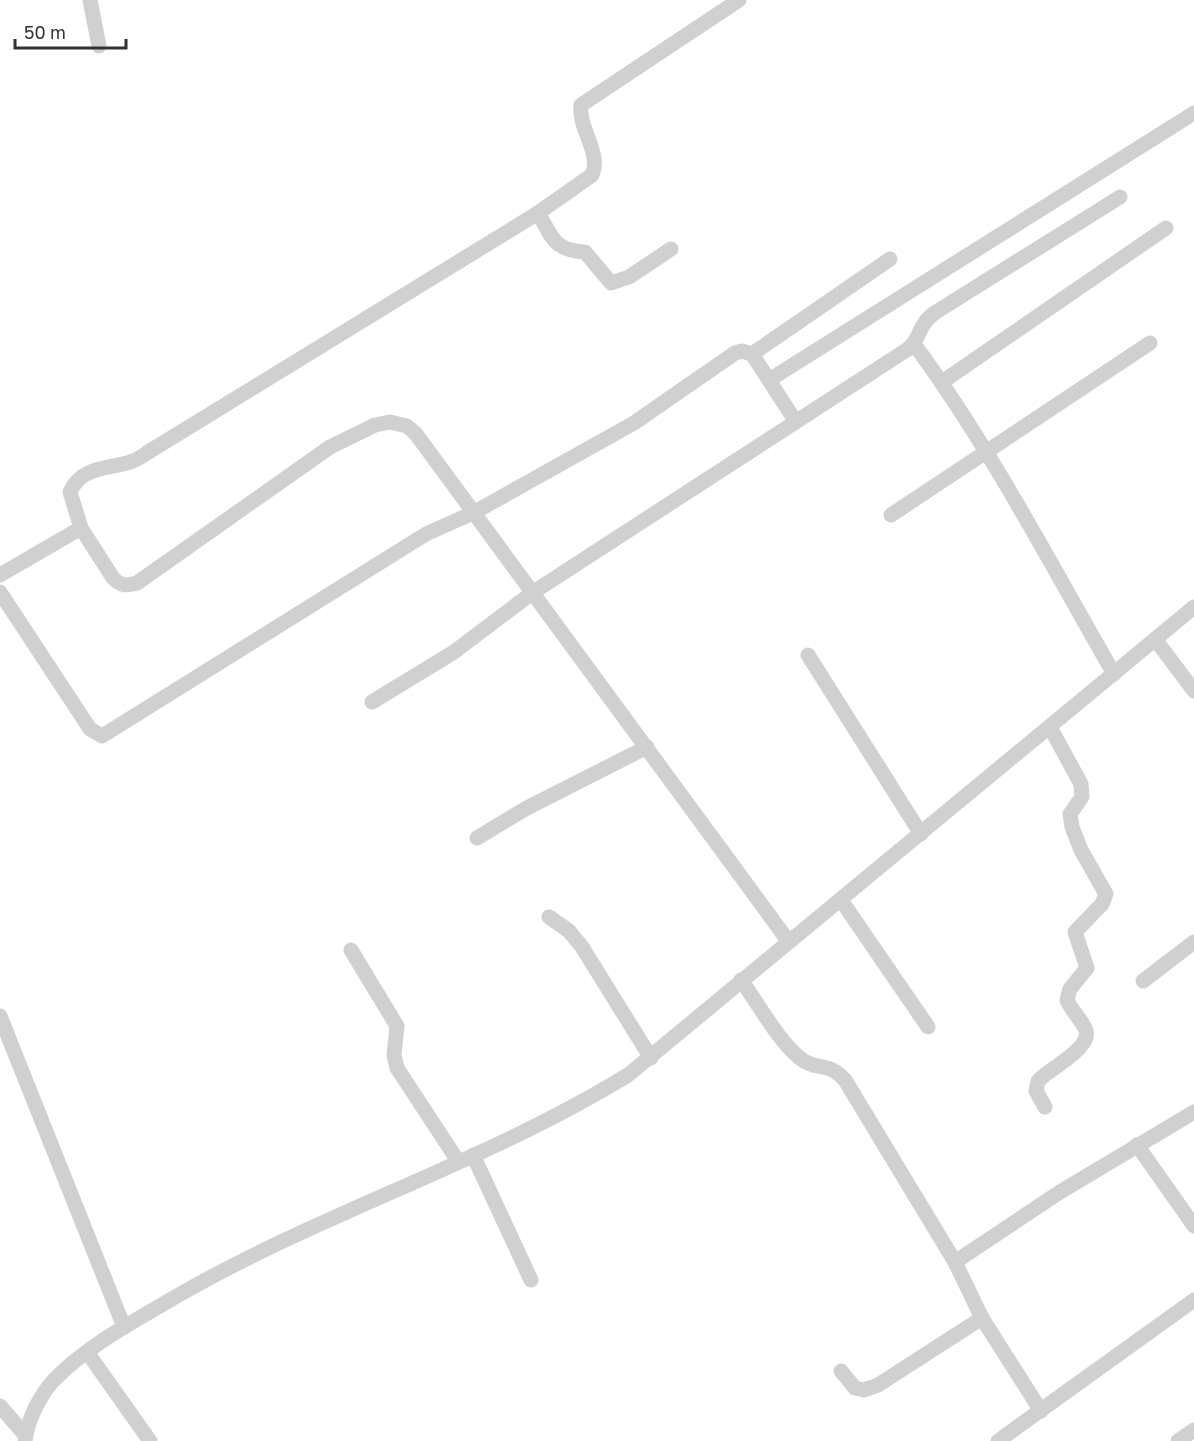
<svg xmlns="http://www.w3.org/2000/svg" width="1194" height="1441" font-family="'Golos Text',sans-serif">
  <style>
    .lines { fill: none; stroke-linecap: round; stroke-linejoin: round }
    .minor { stroke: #d0d0d0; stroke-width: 15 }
  </style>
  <rect width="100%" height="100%" fill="#fff"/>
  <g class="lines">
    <g class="minor">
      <path d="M90,0L99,46"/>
      <path d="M739,0L581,105C578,129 602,153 592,175L538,213L150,451C145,454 139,459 133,461C109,470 82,465 70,492L81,528L113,578C121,586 126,586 137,583L330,447L375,425L390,422L407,426L416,434L789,942"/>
      <path d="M538,213C553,238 553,250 585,252L611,283L629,277L671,249"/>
      <path d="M914,344C990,447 1050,563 1114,674"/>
      <path d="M752,354L796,422"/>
      <path d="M769,380L1194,113"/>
      <path d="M942,382L1166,228"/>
      <path d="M891,515L1150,343"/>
      <path d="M0,575L81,528"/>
      <path d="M0,592L90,729L102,736L426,534L473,513L634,423L735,353L742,351L752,354L890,259"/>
      <path d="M1155,639L1194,691"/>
      <path d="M808,655L921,834"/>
      <path d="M372,702L454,652L532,593L908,349C922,337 917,325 936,312L1120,197"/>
      <path d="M477,838L525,809L647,747"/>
      <path d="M841,900L928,1027"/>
      <path d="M549,917L569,931L582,947L651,1058"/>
      <path d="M351,950L397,1026L394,1055L397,1068L458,1161"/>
      <path d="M741,980C758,1003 781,1046 804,1061C821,1071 827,1061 845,1080L955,1262L982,1318L1041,1411"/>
      <path d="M1143,981L1194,942"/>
      <path d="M0,1016L124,1327"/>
      <path d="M1045,1107L1036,1091L1038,1081C1050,1068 1095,1047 1085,1028C1080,1018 1071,1010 1067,1000L1070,989L1087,968L1075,932L1102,904L1106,894L1081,850L1072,827L1070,814L1082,797L1081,784L1050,727"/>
      <path d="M1137,1145L1194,1226"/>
      <path d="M473,1155L531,1280"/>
      <path d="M955,1262L1060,1192L1194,1112"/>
      <path d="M87,1352L150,1441"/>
      <path d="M841,1371L855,1388L864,1390L878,1385L982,1318"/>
      <path d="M0,1406L26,1436"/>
      <path d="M25,1441C27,1421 40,1395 54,1380C85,1348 127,1325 165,1303C313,1215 481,1165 628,1075L1194,607"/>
      <path d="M998,1441L1194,1300"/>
      <path d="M1178,1441L1194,1430"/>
    </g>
  </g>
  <path d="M15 39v9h111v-9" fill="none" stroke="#333333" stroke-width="3"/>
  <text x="24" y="39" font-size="18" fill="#333333" stroke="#ffffff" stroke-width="4.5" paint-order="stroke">50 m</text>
</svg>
